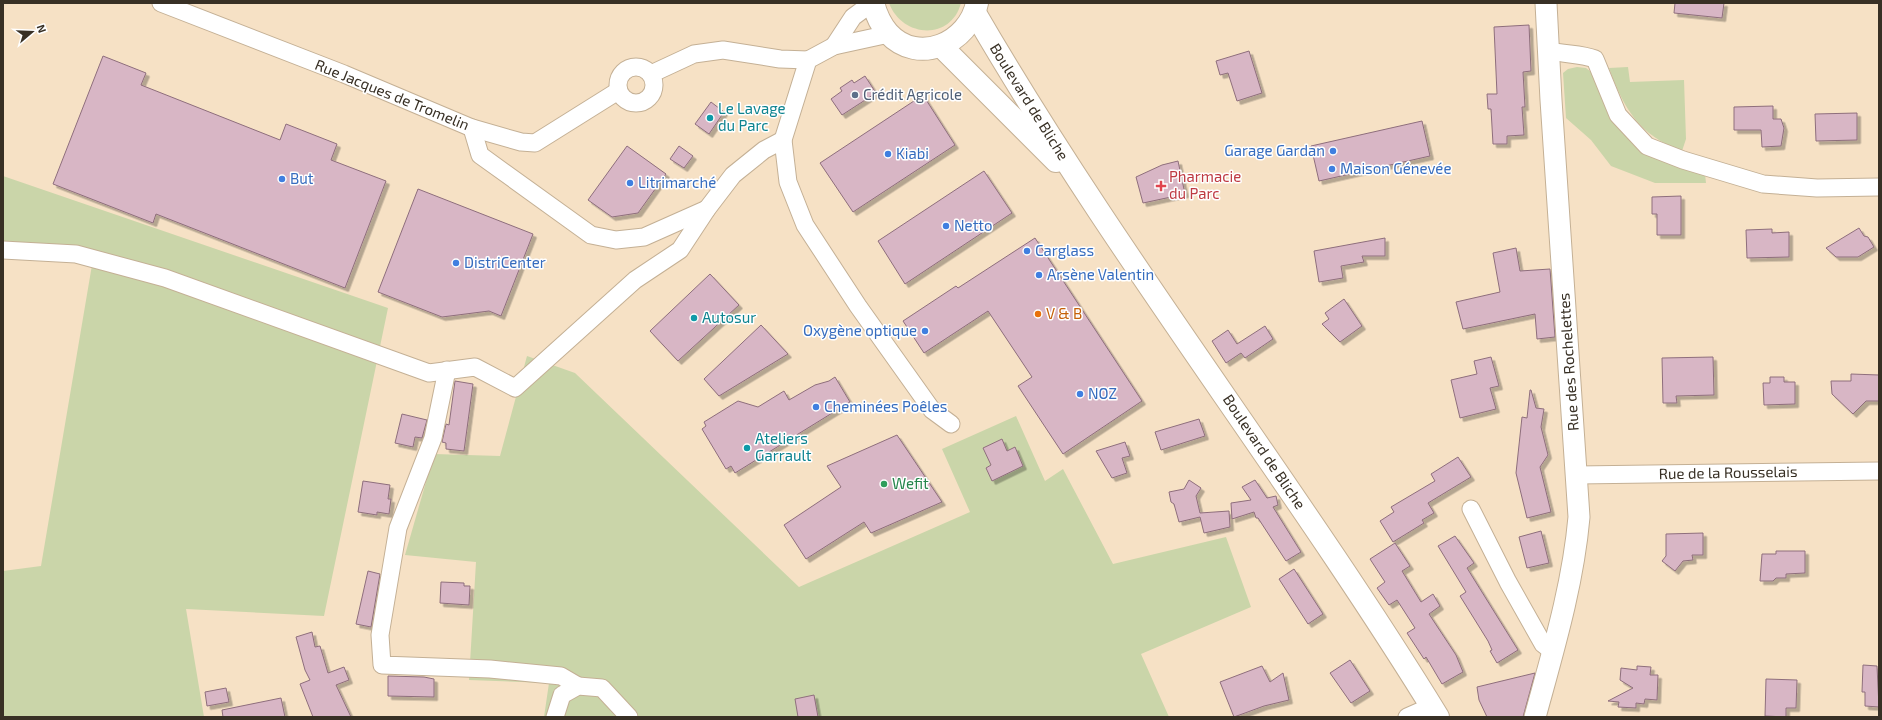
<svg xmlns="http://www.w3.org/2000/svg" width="1882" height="720" font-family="'Exo 2',sans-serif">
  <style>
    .green { fill: #cad5a9 }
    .building { fill: #d8b6c5; stroke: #8e6e7c; filter: url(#shadow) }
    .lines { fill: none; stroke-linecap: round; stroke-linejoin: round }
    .minor-casing { stroke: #c4b095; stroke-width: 19 }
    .tertiary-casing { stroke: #c4b095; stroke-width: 23 }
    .secondary-casing { stroke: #c4b095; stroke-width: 24 }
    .minor { stroke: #fff; stroke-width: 17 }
    .tertiary { stroke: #fff; stroke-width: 21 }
    .secondary { stroke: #fff; stroke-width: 22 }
    .service-dot { fill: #5c6f8a; stroke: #fff; stroke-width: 1.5 }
    .culture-dot { fill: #0f9aa8; stroke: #fff; stroke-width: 1.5 }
    .shop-dot { fill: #3f7fe0; stroke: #fff; stroke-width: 1.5 }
    .health-dot { fill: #e0444e; stroke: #fff; stroke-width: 1.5 }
    .food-dot { fill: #e8710a; stroke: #fff; stroke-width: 1.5 }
    .leisure-dot { fill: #2e9e5b; stroke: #fff; stroke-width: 1.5 }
    .labels { text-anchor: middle; stroke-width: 3; stroke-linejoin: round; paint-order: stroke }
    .street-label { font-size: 15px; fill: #383025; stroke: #fff }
    .service-label { font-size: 15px; fill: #4e5e75; stroke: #fff; text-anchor: start }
    .culture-label { font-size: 15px; fill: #0d838f; stroke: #fff; text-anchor: start }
    .shop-label { font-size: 15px; fill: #366cbe; stroke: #fff; text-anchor: start }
    .health-label { font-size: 15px; fill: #be3a42; stroke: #fff; text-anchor: start }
    .food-label { font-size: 15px; fill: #c56008; stroke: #fff; text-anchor: start }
    .leisure-label { font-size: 15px; fill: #27864d; stroke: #fff; text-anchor: start }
  </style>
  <defs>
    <filter id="shadow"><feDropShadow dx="3.5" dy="3.5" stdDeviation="0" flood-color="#0004"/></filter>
  </defs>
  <rect width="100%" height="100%" fill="#f6e1c5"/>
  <g class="green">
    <path d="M889,3H961C951,41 902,38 889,3Z"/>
    <path d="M1577,67L1586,68L1595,75L1613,119L1705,174L1706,183H1655L1611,166L1591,140L1566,118L1563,73L1568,69Z"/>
    <path d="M1628,67L1630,82L1684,80L1686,139L1682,151C1639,135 1624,109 1609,68Z"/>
    <path d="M3,176L388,308L324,616L186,609L204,717H3V571L41,566L93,259H3Z"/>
    <path d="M527,356L575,373L799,587L970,512L942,449L1016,416L1045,481L1063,469L1113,564L1226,537L1251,607L1141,654L1169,717H544L549,683L469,680L476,562L405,555L434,454L500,456Z"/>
  </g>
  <g class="building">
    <path d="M1675,3H1724L1722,18L1674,13Z"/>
    <path d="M1529,25L1531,71L1523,72L1525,107H1522L1524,135L1507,136V144H1493L1491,109H1488L1487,94H1497L1494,27Z"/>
    <path d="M1249,51L1262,93L1237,101L1228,73L1220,75L1216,61Z"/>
    <path d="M103,56L146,73L141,85L280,140L286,124L337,144L331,160L386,181L345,288L156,214L153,223L53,184Z"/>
    <path d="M865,76L876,93L842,115L831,99L842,91L840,88L852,80L854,83Z"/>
    <path d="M923,95L955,145L853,212L820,163Z"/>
    <path d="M711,102L724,112L709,134L695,124Z"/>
    <path d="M1773,106V119H1781L1784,128L1781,146L1762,147L1761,130H1734V107Z"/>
    <path d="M1857,113V140L1816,141L1815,114Z"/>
    <path d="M1422,121L1430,156L1319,181L1311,146Z"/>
    <path d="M627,146L666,174L638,213L612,217L588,200Z"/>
    <path d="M679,146L693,156L684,168L670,159Z"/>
    <path d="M1178,161L1185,194L1143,203L1136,177L1162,165Z"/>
    <path d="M984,171L1012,213L905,284L878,241Z"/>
    <path d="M418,189L533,234L501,316L489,311L442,317L378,292Z"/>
    <path d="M1681,196V235H1657V214H1652V197Z"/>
    <path d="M1859,228L1864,236L1868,237L1874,247L1858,257H1836L1826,248Z"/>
    <path d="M1772,229V233L1789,232V257L1747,258L1746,230Z"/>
    <path d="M1035,238L1142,401L1063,454L1018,386L1032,377L988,311L924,353L903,321L956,286L958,288Z"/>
    <path d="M1385,238V256H1362L1364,262L1341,266L1343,278L1319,282L1314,251Z"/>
    <path d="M1516,248L1520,271L1550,269L1555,337L1537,339L1535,314L1463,329L1456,302L1500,292L1493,253Z"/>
    <path d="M710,274L739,305L678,361L650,331Z"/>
    <path d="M1344,299L1362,326L1340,342L1322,324L1329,319L1325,313Z"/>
    <path d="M761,325L788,354L719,396L704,379Z"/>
    <path d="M1265,326L1273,339L1245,358L1241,353L1226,363L1212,341L1228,330L1237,344Z"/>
    <path d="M1491,357L1499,386L1490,388L1496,409L1460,418L1451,380L1477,374L1474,361Z"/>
    <path d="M1713,357L1714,395L1676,396L1677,403H1663L1662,358Z"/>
    <path d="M1851,374L1879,375V401H1866L1853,414L1832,394L1831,381H1851Z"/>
    <path d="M835,377L850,402L735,473L731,466L726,469L702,429L706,426L704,422L738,401L758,407L784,391L789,400L815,385L829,381Z"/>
    <path d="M1770,377H1784V382H1795V404L1764,405L1763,383H1770Z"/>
    <path d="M455,381L473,384L464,451L446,449V443L442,442L446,424L449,425Z"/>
    <path d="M1530,390H1531L1536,408L1544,409L1541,427L1548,455L1540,467L1551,512L1527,518L1516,473L1522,417L1527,418Z"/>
    <path d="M402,414L427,420L422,438L415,437L413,447L395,443Z"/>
    <path d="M1199,419L1205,436L1161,450L1155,432Z"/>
    <path d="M897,435L942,502L871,533L864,522L806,559L784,525L841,487L827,466Z"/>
    <path d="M1002,439L1007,451L1015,447L1023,466L992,481L986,468L991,465L983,448Z"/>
    <path d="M1125,442L1130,456L1122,458L1127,473L1112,478L1096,451Z"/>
    <path d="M1458,457L1471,477L1428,503L1434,513L1422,520L1424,523L1393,542L1380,521L1394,512L1391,507L1435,481L1431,474Z"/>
    <path d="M1189,480L1201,488L1196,496L1200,513L1229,511L1230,527L1204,533L1200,517L1179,522L1174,504L1171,502L1169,492L1184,489Z"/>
    <path d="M1255,480L1267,498L1276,496L1278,505L1273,507L1301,552L1286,561L1258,518H1256L1254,512L1232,519L1231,503L1251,500L1242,487Z"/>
    <path d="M363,481L390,485L388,499H391L389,514L377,512V515L358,512Z"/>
    <path d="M1541,531L1549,563L1527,568L1519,537Z"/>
    <path d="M1703,533V555H1692L1693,560L1683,561L1675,571L1662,561L1666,556V534Z"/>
    <path d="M1455,536L1474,563L1467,568L1518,650L1497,663L1490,651L1492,650L1488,641L1460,596L1466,592L1438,546Z"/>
    <path d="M1395,543L1410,566L1402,571L1421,602L1433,594L1440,606L1429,614L1456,655L1463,672L1442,684L1426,657L1424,659L1407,633L1415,628L1397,600L1389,605L1377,588L1385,582L1370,559Z"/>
    <path d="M1776,551H1805V573L1786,574V578H1776L1773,581H1760L1762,554H1776Z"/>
    <path d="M1294,569L1323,614L1308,624L1279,579Z"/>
    <path d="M368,571L380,574L371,627L356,624Z"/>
    <path d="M441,582L464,583V586H470L469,605L440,603Z"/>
    <path d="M312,632L315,647L320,646L328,673L344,667L349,680L336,685L351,717H313L300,684L310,680L305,670L296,637Z"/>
    <path d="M1350,660L1370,691L1351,703L1330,673Z"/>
    <path d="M1863,665L1877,666L1879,707L1865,706V692H1862Z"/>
    <path d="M1262,666L1270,682L1283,673L1289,700L1264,706L1234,717L1220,682Z"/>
    <path d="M1637,666L1651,667L1650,675H1658L1657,700L1645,699L1644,704L1636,703V708L1618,707L1619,702L1608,701L1633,688L1620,680L1621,668L1637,670Z"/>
    <path d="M1535,673L1523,717H1487L1479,700L1477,687Z"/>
    <path d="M388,676L424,677L434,679V697L388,696Z"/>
    <path d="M1766,679L1797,680L1796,708H1786V717L1765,716Z"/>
    <path d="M226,688L229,702L207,706L205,692Z"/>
    <path d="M814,695L818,717H798L795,699Z"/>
    <path d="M281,698L285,717H223L222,710Z"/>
  </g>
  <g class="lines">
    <defs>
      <g id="minor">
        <path d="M161,3L344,74L472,128L521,142L535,143L618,91"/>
        <path d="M889,34L834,46L808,60L783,140L788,182L805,225L858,306L932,410L951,424"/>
        <path d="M834,46L853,17L872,3"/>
        <path d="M1548,50C1564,55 1579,53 1595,59L1618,115L1647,146L1683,160L1763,184L1817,188L1879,187"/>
        <circle cx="636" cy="85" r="18"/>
        <path d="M651,74L694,54L723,50L780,59L808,60"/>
        <path d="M472,128L480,155L591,235L616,240L644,237L707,209"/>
        <path d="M3,250L76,254L165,278L429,373L475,367L515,388L635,280L680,250L707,209L733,175L764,150L783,140"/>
        <path d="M447,370L433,438L398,528L380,635L382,665L490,669L561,676L578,686"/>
        <path d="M1577,475L1879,471"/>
        <path d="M1471,509L1508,582L1543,644L1552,651"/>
        <path d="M555,717L562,695L578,686L602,688L629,717"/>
        <path d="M1407,717L1432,706"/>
      </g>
      <path id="tertiary" d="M1535,717C1553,651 1573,585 1579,517L1551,100L1546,3"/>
      <g id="secondary">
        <path d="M873,3C876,14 880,24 888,33C918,66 969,43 977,3"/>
        <path d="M975,13C1116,256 1291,478 1438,717"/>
        <path d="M941,46L1056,161"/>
      </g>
    </defs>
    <use href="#minor" class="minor-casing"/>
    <use href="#tertiary" class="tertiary-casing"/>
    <use href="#secondary" class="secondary-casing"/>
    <use href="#minor" class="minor"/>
    <use href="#tertiary" class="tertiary"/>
    <use href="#secondary" class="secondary"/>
  </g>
  <circle class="service-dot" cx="855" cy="95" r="4"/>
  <g class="culture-dot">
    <circle cx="710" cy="118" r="4"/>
    <circle cx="694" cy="318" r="4"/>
    <circle cx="747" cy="448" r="4"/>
  </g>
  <g class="shop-dot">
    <circle cx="1333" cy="151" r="4"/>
    <circle cx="888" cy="154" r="4"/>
    <circle cx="1332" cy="169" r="4"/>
    <circle cx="282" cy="179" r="4"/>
    <circle cx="630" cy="183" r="4"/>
    <circle cx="946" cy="226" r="4"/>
    <circle cx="1027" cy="251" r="4"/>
    <circle cx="456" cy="263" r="4"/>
    <circle cx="1039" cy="275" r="4"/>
    <circle cx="925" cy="331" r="4"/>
    <circle cx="1080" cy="394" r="4"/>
    <circle cx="816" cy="407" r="4"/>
  </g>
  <path class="health-dot" d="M1159 180h4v4h4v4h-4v4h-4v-4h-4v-4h4z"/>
  <circle class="food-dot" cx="1038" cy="314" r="4"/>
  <circle class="leisure-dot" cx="884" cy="484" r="4"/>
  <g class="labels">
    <g class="street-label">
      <text transform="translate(392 95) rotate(22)" y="5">Rue Jacques de Tromelin</text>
      <text transform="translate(1029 102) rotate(58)" y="5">Boulevard de Bliche</text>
      <text transform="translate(1569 362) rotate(-94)" y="5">Rue des Rochelettes</text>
      <text transform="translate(1264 452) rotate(56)" y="5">Boulevard de Bliche</text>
      <text transform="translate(1728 473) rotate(-1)" y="5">Rue de la Rousselais</text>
    </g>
    <g class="service-label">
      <text x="863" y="100">Crédit Agricole</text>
    </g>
    <g class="culture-label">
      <text x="718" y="114">Le Lavage<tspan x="718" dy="17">du Parc</tspan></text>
      <text x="702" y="323">Autosur</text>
      <text x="755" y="444">Ateliers<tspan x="755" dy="17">Garrault</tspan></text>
    </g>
    <g class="shop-label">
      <text x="1325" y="156" text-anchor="end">Garage Gardan</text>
      <text x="896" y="159">Kiabi</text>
      <text x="1340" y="174">Maison Génevée</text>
      <text x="290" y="184">But</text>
      <text x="638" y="188">Litrimarché</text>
      <text x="954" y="231">Netto</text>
      <text x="1035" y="256">Carglass</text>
      <text x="464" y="268">DistriCenter</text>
      <text x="1047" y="280">Arsène Valentin</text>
      <text x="917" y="336" text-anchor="end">Oxygène optique</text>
      <text x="1088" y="399">NOZ</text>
      <text x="824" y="412">Cheminées Poêles</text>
    </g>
    <g class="health-label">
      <text x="1169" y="182">Pharmacie<tspan x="1169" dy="17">du Parc</tspan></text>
    </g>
    <g class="food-label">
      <text x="1046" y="319">V &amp; B</text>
    </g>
    <g class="leisure-label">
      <text x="892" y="489">Wefit</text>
    </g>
  </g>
  <rect width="1882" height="720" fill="none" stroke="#383025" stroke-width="8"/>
  <g transform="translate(32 32) rotate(71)" stroke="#ffffff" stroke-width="3" paint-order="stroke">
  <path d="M0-3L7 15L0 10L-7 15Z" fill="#383025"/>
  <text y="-6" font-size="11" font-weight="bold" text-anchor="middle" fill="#383025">N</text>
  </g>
</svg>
